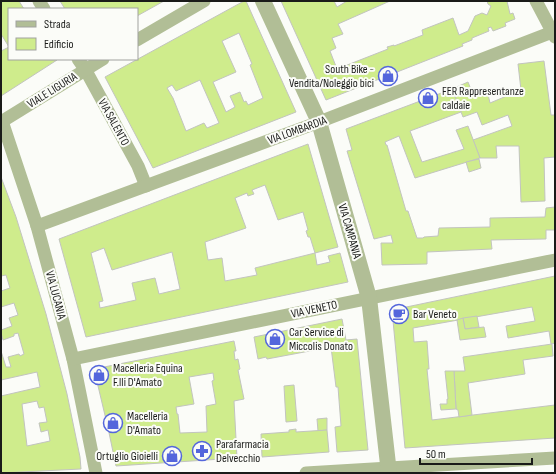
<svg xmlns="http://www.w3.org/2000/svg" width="556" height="474" font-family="'Sofia Sans Condensed',sans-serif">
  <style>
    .building { fill: #cfec8c; stroke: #c2c4bf; fill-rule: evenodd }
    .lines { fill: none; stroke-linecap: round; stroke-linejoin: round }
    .minor { stroke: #b1be96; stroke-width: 13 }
    .tertiary { stroke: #b1be96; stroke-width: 16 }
    .labels { text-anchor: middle; stroke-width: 4; stroke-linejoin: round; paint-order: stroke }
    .poi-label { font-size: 12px; fill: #1a1b19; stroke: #fbfcf8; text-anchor: start }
    .street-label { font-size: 12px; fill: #1a1b19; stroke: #fbfcf8 }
  </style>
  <rect width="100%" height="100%" fill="#fbfcf8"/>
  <g class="building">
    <path d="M1,1H19L24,9H9V59L57,60L1,96V51L9,47L1,34Z"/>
    <path d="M60,1H164L137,16V9H65Z"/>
    <path d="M244,1H246L296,112L153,168L105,77ZM239,33L252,64L250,65L263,98L248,105L246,101L244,102L240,92L230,96L235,107L226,112L213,82L236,72L222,41ZM200,80L219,123L207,128L204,123L186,131L173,98L167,88L172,85L176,91Z"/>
    <path d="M281,1H334L337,7L347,1H390L338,24L343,34L332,38L336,48L330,51L337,69L388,49L387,47L394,45V46L423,35L422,30L453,18L459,35L468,31L475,16L482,13L487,15L491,6L488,4L487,1H507L510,14L513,13L515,19L505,23L506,26L493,31L491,27L488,28L489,31L472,38V40L462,44L463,46L326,100Z"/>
    <path d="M544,61L551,115H555V157L544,158L545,201L521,202L519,146H496L497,158H480L473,140L512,126L508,115L482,125L477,112L463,117L452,89L468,82L474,97L480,95V92L487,90L490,103L521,90L518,64Z"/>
    <path d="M452,89L461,112L410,131L422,162L464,149L456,130L468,126L480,158L415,178L399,136L385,142L386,145H387L406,211H408L417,238H423L424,237L438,236L439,228L490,227V218L545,217L546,208L555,207V230H546V239L491,240L492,249L427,252V264L382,265L381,243H393L391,235L374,239L347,151L352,150L346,129Z"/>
    <path d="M308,144L338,247L315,253L317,265L330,262L328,256L340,253L348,282L86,337L59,239ZM265,185L278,220L303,212L308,230L306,231L308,237H310L315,253L255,268L257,275L225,281L222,258L208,260L205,242L246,228L235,198L247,193L248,196L254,194L252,190ZM104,248L112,270L172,252L180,289L159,294L155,278L132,283L136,300L100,308L99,302L103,301L91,253Z"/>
    <path d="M479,159L481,168L469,172L466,162Z"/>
    <path d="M1,177L16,217L46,314L67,394L80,457L81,469L1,473V396L40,387L37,372L1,380V351L6,367H11L8,357L19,354L20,356L24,354L18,333L14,334V336L3,340L1,333V330L12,326L9,318L18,315L14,303L1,307V291L10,288L6,275L1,276ZM37,401L39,408L44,407L47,422L39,423L41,432L48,430L50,441L27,446L22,404Z"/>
    <path d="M555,276V343L551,344L549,331L508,338L506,326L535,321L532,307L413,328L414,342L427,341L429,369H427L432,420L555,405V438L405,448L392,310Z"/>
    <path d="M477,316L479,327L465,329L463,318Z"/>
    <path d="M463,318L465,329L484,327L486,337L460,340L457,320Z"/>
    <path d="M342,319L346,340L357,339L368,450L337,452L335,427L341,426L338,387H336L331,347L267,359L266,357L258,359L254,337Z"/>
    <path d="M234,341L236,351H234L235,360L238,359L240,369L238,370L244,399L234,401L237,458L116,466L108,428L94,369ZM213,373L214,380L212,381L216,404L206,406L207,432L180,433L178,414H177L176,407L194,404L189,377Z"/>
    <path d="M552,344L553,356L523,360L525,374L468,383L472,415L459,417L458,410L456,409L454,371H465L463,357Z"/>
    <path d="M445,371H454L456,409L441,410L440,404H447V399H448Z"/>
    <path d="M294,385L297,421L286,422L284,386Z"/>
    <path d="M327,418V430L318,431L317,419Z"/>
    <path d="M296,429V432L327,430L329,452L262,457L261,434L289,432V430Z"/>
  </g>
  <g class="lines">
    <g class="minor">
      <path d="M39,1L44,9"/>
      <path d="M536,1L555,37"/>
      <path d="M137,40L204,1"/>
      <path d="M78,59L85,69L138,166L146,186"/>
      <path d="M2,121L37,226L73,359L96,473"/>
      <path d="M1,122L103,59"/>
      <path d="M37,226L319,122L555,31"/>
      <path d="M73,359L555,260"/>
      <path d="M306,473L555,458"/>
    </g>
    <path class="tertiary" d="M263,1L319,122L369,298L389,473"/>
  </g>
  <defs>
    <symbol id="shop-ring" viewBox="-11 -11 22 22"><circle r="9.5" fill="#fbfcf8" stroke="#5466dc" stroke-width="1.5"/><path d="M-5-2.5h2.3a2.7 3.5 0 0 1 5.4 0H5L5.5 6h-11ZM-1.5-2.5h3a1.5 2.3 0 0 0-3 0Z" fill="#5466dc"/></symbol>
    <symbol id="cafe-ring" viewBox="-11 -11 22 22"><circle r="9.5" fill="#fbfcf8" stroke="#5466dc" stroke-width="1.5"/><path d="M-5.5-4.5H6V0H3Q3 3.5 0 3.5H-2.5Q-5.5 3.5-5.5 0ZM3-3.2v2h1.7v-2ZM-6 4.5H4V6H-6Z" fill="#5466dc"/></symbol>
    <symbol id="pharmacy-ring" viewBox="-11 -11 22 22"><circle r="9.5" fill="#fbfcf8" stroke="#5466dc" stroke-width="1.5"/><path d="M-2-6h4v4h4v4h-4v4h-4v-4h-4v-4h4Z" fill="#5466dc"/></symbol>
  </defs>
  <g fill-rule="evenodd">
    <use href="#shop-ring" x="377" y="65" width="22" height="22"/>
    <use href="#shop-ring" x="417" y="87" width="22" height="22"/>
    <use href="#cafe-ring" x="388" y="303" width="22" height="22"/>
    <use href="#shop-ring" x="264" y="328" width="22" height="22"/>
    <use href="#shop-ring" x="88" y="364" width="22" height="22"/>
    <use href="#shop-ring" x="102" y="412" width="22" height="22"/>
    <use href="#pharmacy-ring" x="191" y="440" width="22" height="22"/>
    <use href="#shop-ring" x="161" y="445" width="22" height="22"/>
  </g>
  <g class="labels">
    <g class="poi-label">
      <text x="374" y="73" text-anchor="end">South Bike -<tspan x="374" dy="14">Vendita/Noleggio bici</tspan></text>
      <text x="442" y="95">FER Rappresentanze<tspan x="442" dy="14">caldaie</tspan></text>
      <text x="413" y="318">Bar Veneto</text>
      <text x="289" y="336">Car Service di<tspan x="289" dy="14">Miccolis Donato</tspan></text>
      <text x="113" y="372">Macelleria Equina<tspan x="113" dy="14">F.lli D'Amato</tspan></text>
      <text x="127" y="420">Macelleria<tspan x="127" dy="14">D'Amato</tspan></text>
      <text x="216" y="448">Parafarmacia<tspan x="216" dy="14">Delvecchio</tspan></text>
      <text x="158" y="460" text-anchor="end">Ortuglio Gioielli</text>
    </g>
    <g class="street-label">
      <text transform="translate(52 90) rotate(-32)" y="4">VIALE LIGURIA</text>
      <text transform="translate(114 122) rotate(61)" y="4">VIA SALENTO</text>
      <text transform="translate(297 130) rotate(-20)" y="4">VIA LOMBARDIA</text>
      <text transform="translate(350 231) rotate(74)" y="4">VIA CAMPANIA</text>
      <text transform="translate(56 295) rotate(75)" y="4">VIA LUCANIA</text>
      <text transform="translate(314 309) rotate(-12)" y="4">VIA VENETO</text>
    </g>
  </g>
  <rect width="556" height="474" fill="none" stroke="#1a1b19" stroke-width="4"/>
  <rect x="8" y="8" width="130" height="52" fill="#fbfcf8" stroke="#a1a29f"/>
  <rect x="16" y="21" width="20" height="6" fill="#b1be96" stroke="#a1a29f"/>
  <text x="44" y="28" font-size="12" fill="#1a1b19">Strada</text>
  <rect x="16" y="38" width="20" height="12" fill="#cfec8c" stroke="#a1a29f"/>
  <text x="44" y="48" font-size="12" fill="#1a1b19">Edificio</text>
  <path d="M420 458v6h112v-6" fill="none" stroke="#1a1b19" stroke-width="2"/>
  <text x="426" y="458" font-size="12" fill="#1a1b19" stroke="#fbfcf8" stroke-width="3" paint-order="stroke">50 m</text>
</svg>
